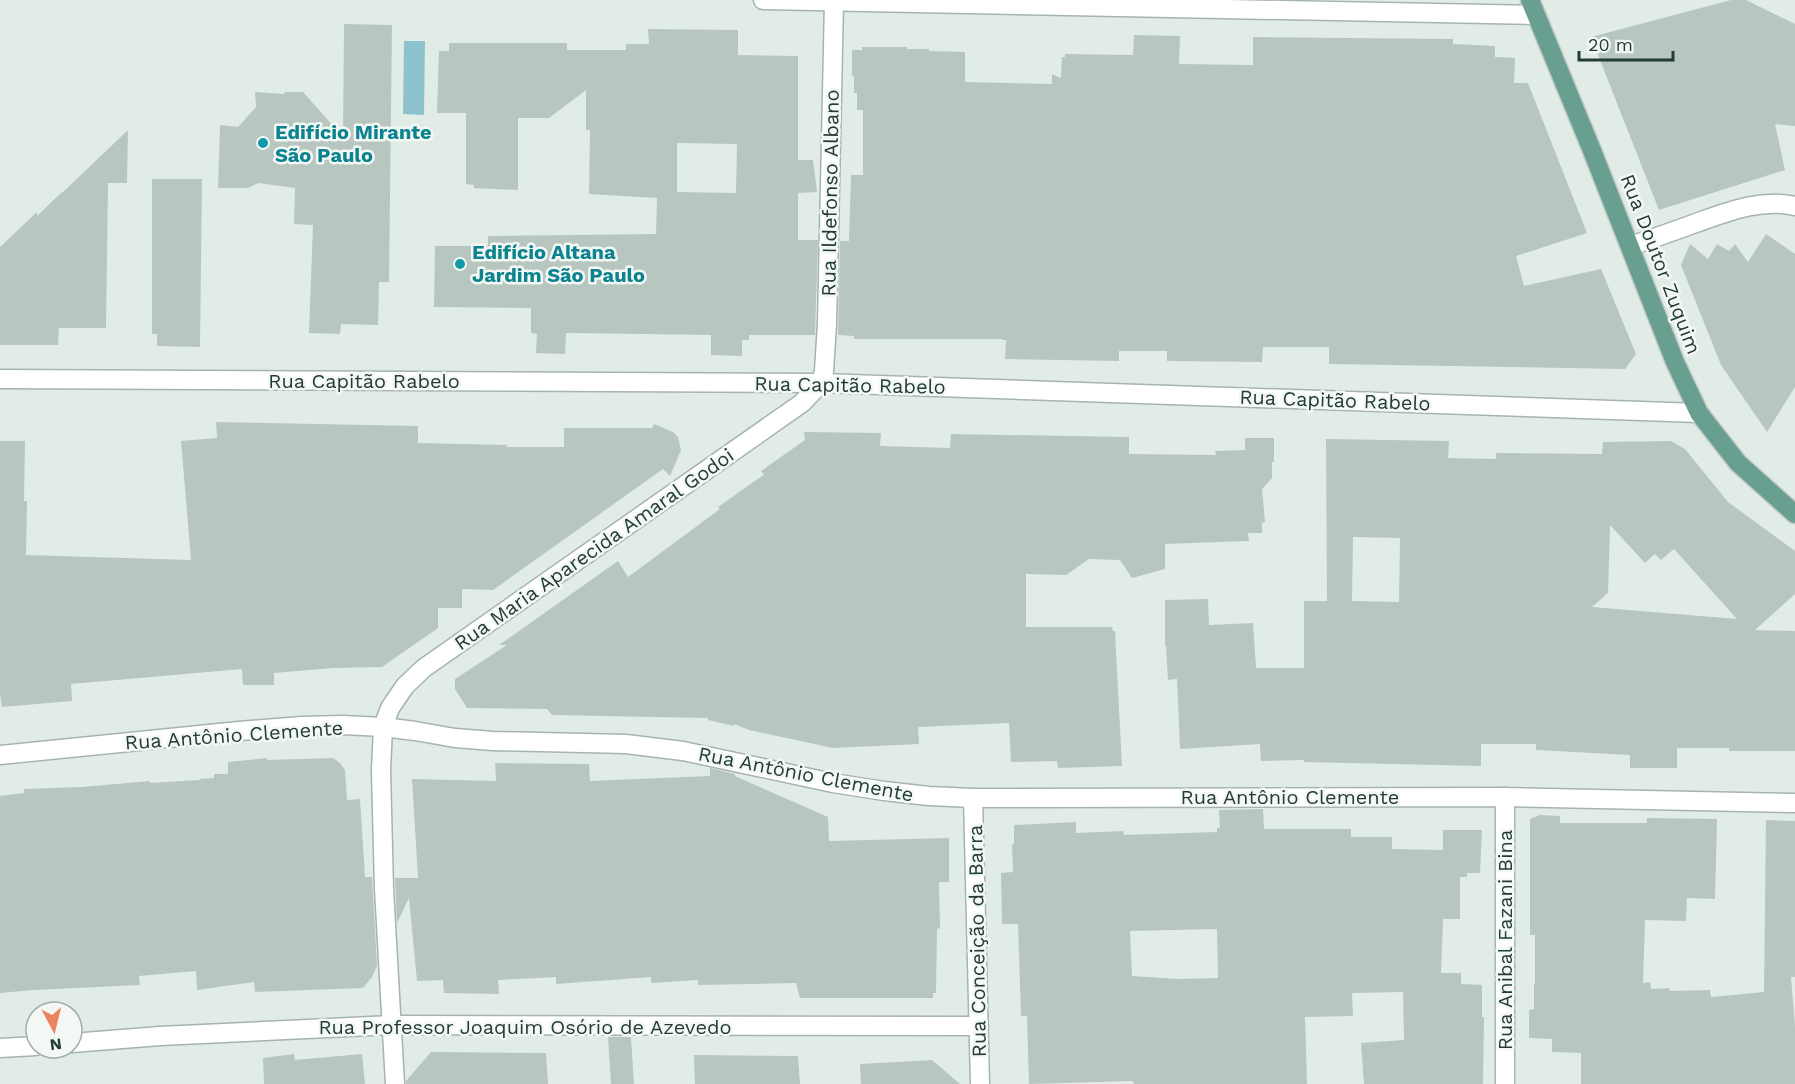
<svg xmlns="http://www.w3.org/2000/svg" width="1795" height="1084" font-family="'Work Sans',sans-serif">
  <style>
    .water { fill: #8dc3ce }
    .building { fill: #b8c6c0; fill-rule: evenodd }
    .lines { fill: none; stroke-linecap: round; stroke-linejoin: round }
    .street-casing { stroke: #a5b4ae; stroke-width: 21 }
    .primary-casing { stroke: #c1c8c6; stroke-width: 21 }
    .street { stroke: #fff; stroke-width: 18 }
    .primary { stroke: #699f91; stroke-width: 18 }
    .culture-dot { fill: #0f9aa8; stroke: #f3f8f5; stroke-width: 2 }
    .labels { text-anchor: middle; stroke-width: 5; stroke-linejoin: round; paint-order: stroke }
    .culture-label { font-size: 20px; font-weight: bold; fill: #0d838f; stroke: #f3f8f5; text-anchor: start }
    .street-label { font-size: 20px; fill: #233c35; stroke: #f3f8f5 }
  </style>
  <rect width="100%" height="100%" fill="#e2ece7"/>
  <path class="water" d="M404,41H425L424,115L403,114Z"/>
  <g class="building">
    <path d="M1731,0H1746L1795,24V126L1775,124L1785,170L1659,210L1591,37Z"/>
    <path d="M344,24L392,25L389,282H379L378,325L341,324L340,334L309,333L313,225L294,224L295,188L258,183L248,188H218L220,125L238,127L256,107L255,92L284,94L285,92H303L343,137Z"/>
    <path d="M648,29L738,30V55L798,56V160H813L817,192L798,193V240H818L815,335H749V340H742V356L711,355V335L573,333H566L565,354L536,353L537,334L531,333V308L434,307L435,246H488V236L656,234L657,198L589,194L590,130H586V90L549,118H518V190L474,188V185L466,184V113H437L439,51H449V43H567V50H626V44H649ZM677,143L737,144L736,193L677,192Z"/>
    <path d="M1134,35L1180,36L1179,64L1253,65V37L1453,39V44L1495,46V57L1515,58L1514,83H1528L1587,233L1516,256L1524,286L1601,269L1636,354L1625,369L1329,364V347H1263L1262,362L1167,361V351H1119V361L1005,359L1006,340H1002V339H854V336L838,335L840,241H849L851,175H863V110H857V93H854V76H852V50H862V47H907V49H929V51L965,52V82L1052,84V74L1061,78L1062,57H1065V54L1133,55Z"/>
    <path d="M128,130L127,183H108L106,328H59L58,345H0V247L37,212V216L62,192V193Z"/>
    <path d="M152,179H202L200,347L157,346V334H152Z"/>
    <path d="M1766,234L1795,254V387L1767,432L1721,365L1681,265L1690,244L1708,259L1717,244L1729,251L1735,244L1748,262Z"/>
    <path d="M216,422L418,426V443L507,445V447H564V428H652L654,424L673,432L678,437L681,450L670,476L663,469L493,590L462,589V608H438V628L382,667L333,668L274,673V685H243L242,669L71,684L72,701L2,707L0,693V441H25L24,501H27L26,555L191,560L181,441L217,438Z"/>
    <path d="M804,432L881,433L880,446L950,448L951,434L1129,437V454L1216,455L1215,451L1245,450V438H1274V462H1272V478L1262,489L1265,522L1262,523V533H1248L1249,541L1165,544V569L1132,578L1120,560L1089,559L1066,575L1026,574V627H1112L1113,631H1115L1122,766L1058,768L1057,761L1011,762L1009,723L918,727L919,744L833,748L749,730L734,724V726L708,720V718L552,715L547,709L467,708L455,689V679L507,645H499L618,561L628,577L720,509L718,507L756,480L764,475L761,471L805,440Z"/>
    <path d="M1326,439L1449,441L1448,458L1496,459V453L1602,454L1603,442L1671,441L1685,449L1728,502L1795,551V594L1755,630L1795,631V751H1729V748H1677V768H1630V755L1536,750V744H1481V766L1304,762V760L1261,761L1260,744L1180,749L1177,679L1168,680L1166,646H1165V600L1208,599L1209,625L1253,623L1256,668H1304V601H1327ZM1610,525L1645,563L1655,554L1661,560L1674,549L1737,619L1592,607L1608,593ZM1353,537L1400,538L1399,602L1352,601Z"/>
    <path d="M267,758V760L333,758L340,763L345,770L347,800L360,799L365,877H372L377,966L372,977L363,988L255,992L254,982L197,990L196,971L139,976L140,985L34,990L0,993V796L24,793V789L82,787L150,781V783L200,780V779L214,778V774H228V762Z"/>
    <path d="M495,763L589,764L590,781L710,776V768L735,774V776L828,817L829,841L949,838V882H939L940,929L937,928L936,993H933V998H800L796,983L698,985V980L651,983V977L556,984V977L498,980L499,994L444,993L443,980L417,981L409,898L397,923L395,878H418L412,779L496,781Z"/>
    <path d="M1263,809L1264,829H1351V837H1392V849L1443,850V830H1482L1480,873H1467V877H1460V919H1443L1441,973H1461V984L1482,985V1017H1484L1483,1084H1364L1361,1043L1404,1040L1403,992L1352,993L1353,1016L1305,1017L1307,1084H1134L1133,1081L1029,1084L1027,1016H1021L1018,924H1002L1001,873L1013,872L1012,844L1014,845V825L1076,822V833L1123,831L1124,835L1217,832V828H1220L1219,810ZM1217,929L1218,978L1177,979L1132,976L1130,931Z"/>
    <path d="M1540,815L1560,816V823H1647V818L1717,819L1715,899L1687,898L1686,921L1645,920L1643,983L1650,982L1651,989L1669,988L1670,991L1710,990L1711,997L1764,992L1766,820L1795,821V977H1791L1795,1026V1084H1581V1053L1552,1052V1039L1529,1038V1010L1534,1009V984H1535V935H1530V819Z"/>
    <path d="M608,1037H631L634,1084H611Z"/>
    <path d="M431,1052L546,1053L548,1084H406V1081Z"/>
    <path d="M294,1054L295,1060L362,1054L365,1084H264L263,1058Z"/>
    <path d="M694,1055L798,1056L800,1084H695Z"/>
    <path d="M932,1060L960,1084H861L860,1064Z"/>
  </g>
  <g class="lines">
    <defs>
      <g id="street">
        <path d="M763,0L1536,15"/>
        <path d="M1630,246C1652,239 1674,231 1696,223C1727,212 1761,198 1795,206"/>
        <path d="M0,379L821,383L1699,413"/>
        <path d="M0,755L239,731L302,726L343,725L383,727L415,731L455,738L493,741L626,744L683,751L833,783L884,791L929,796L973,798L1505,797L1795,803"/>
        <path d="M973,798L980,1084"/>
        <path d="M72,1043L160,1036L392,1025L979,1026"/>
        <path d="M0,1048L36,1046"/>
        <path d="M395,1084L384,889L381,770L383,727L390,708L405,686L424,668L802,403L821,383L824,371L827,324L834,2"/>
        <path d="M1505,1084V797"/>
      </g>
      <path id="primary" d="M1530,0L1591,148L1675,362L1699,413L1738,463L1795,514"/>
    </defs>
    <use href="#street" class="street-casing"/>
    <use href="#primary" class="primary-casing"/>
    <use href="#street" class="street"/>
    <use href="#primary" class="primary"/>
  </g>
  <g class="culture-dot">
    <circle cx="263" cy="143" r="6"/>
    <circle cx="460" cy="264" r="6"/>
  </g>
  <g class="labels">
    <g class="culture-label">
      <text x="275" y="139">Edifício Mirante<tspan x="275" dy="23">São Paulo</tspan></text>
      <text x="472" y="259">Edifício Altana<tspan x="472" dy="23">Jardim São Paulo</tspan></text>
    </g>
    <g class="street-label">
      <text transform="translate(830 193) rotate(-89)" y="7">Rua Ildefonso Albano</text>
      <text transform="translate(1661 264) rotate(69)" y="7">Rua Doutor Zuquim</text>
      <text x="364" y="388">Rua Capitão Rabelo</text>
      <text transform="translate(850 385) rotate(1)" y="7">Rua Capitão Rabelo</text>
      <text transform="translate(1335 400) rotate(2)" y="7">Rua Capitão Rabelo</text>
      <text transform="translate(594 549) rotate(-35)" y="7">Rua Maria Aparecida Amaral Godoi</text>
      <text transform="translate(234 735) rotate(-4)" y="7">Rua Antônio Clemente</text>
      <text transform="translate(806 774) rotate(11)" y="7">Rua Antônio Clemente</text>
      <text x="1290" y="804">Rua Antônio Clemente</text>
      <text transform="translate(1505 940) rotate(-90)" y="7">Rua Anibal Fazani Bina</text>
      <text transform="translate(977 941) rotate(-91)" y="7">Rua Conceição da Barra</text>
      <text x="525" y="1034">Rua Professor Joaquim Osório de Azevedo</text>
    </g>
  </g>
  <g transform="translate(54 1030) rotate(173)"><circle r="28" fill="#f3f8f5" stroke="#a0ada8" stroke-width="1.5"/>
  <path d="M0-4.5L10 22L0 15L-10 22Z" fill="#ea8461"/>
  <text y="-9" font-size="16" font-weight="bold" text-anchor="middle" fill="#233c35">N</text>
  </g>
  <path d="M1579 51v9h94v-9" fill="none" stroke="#233c35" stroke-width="3"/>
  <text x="1588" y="51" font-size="18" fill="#233c35" stroke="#f3f8f5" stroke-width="4.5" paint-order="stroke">20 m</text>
</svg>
